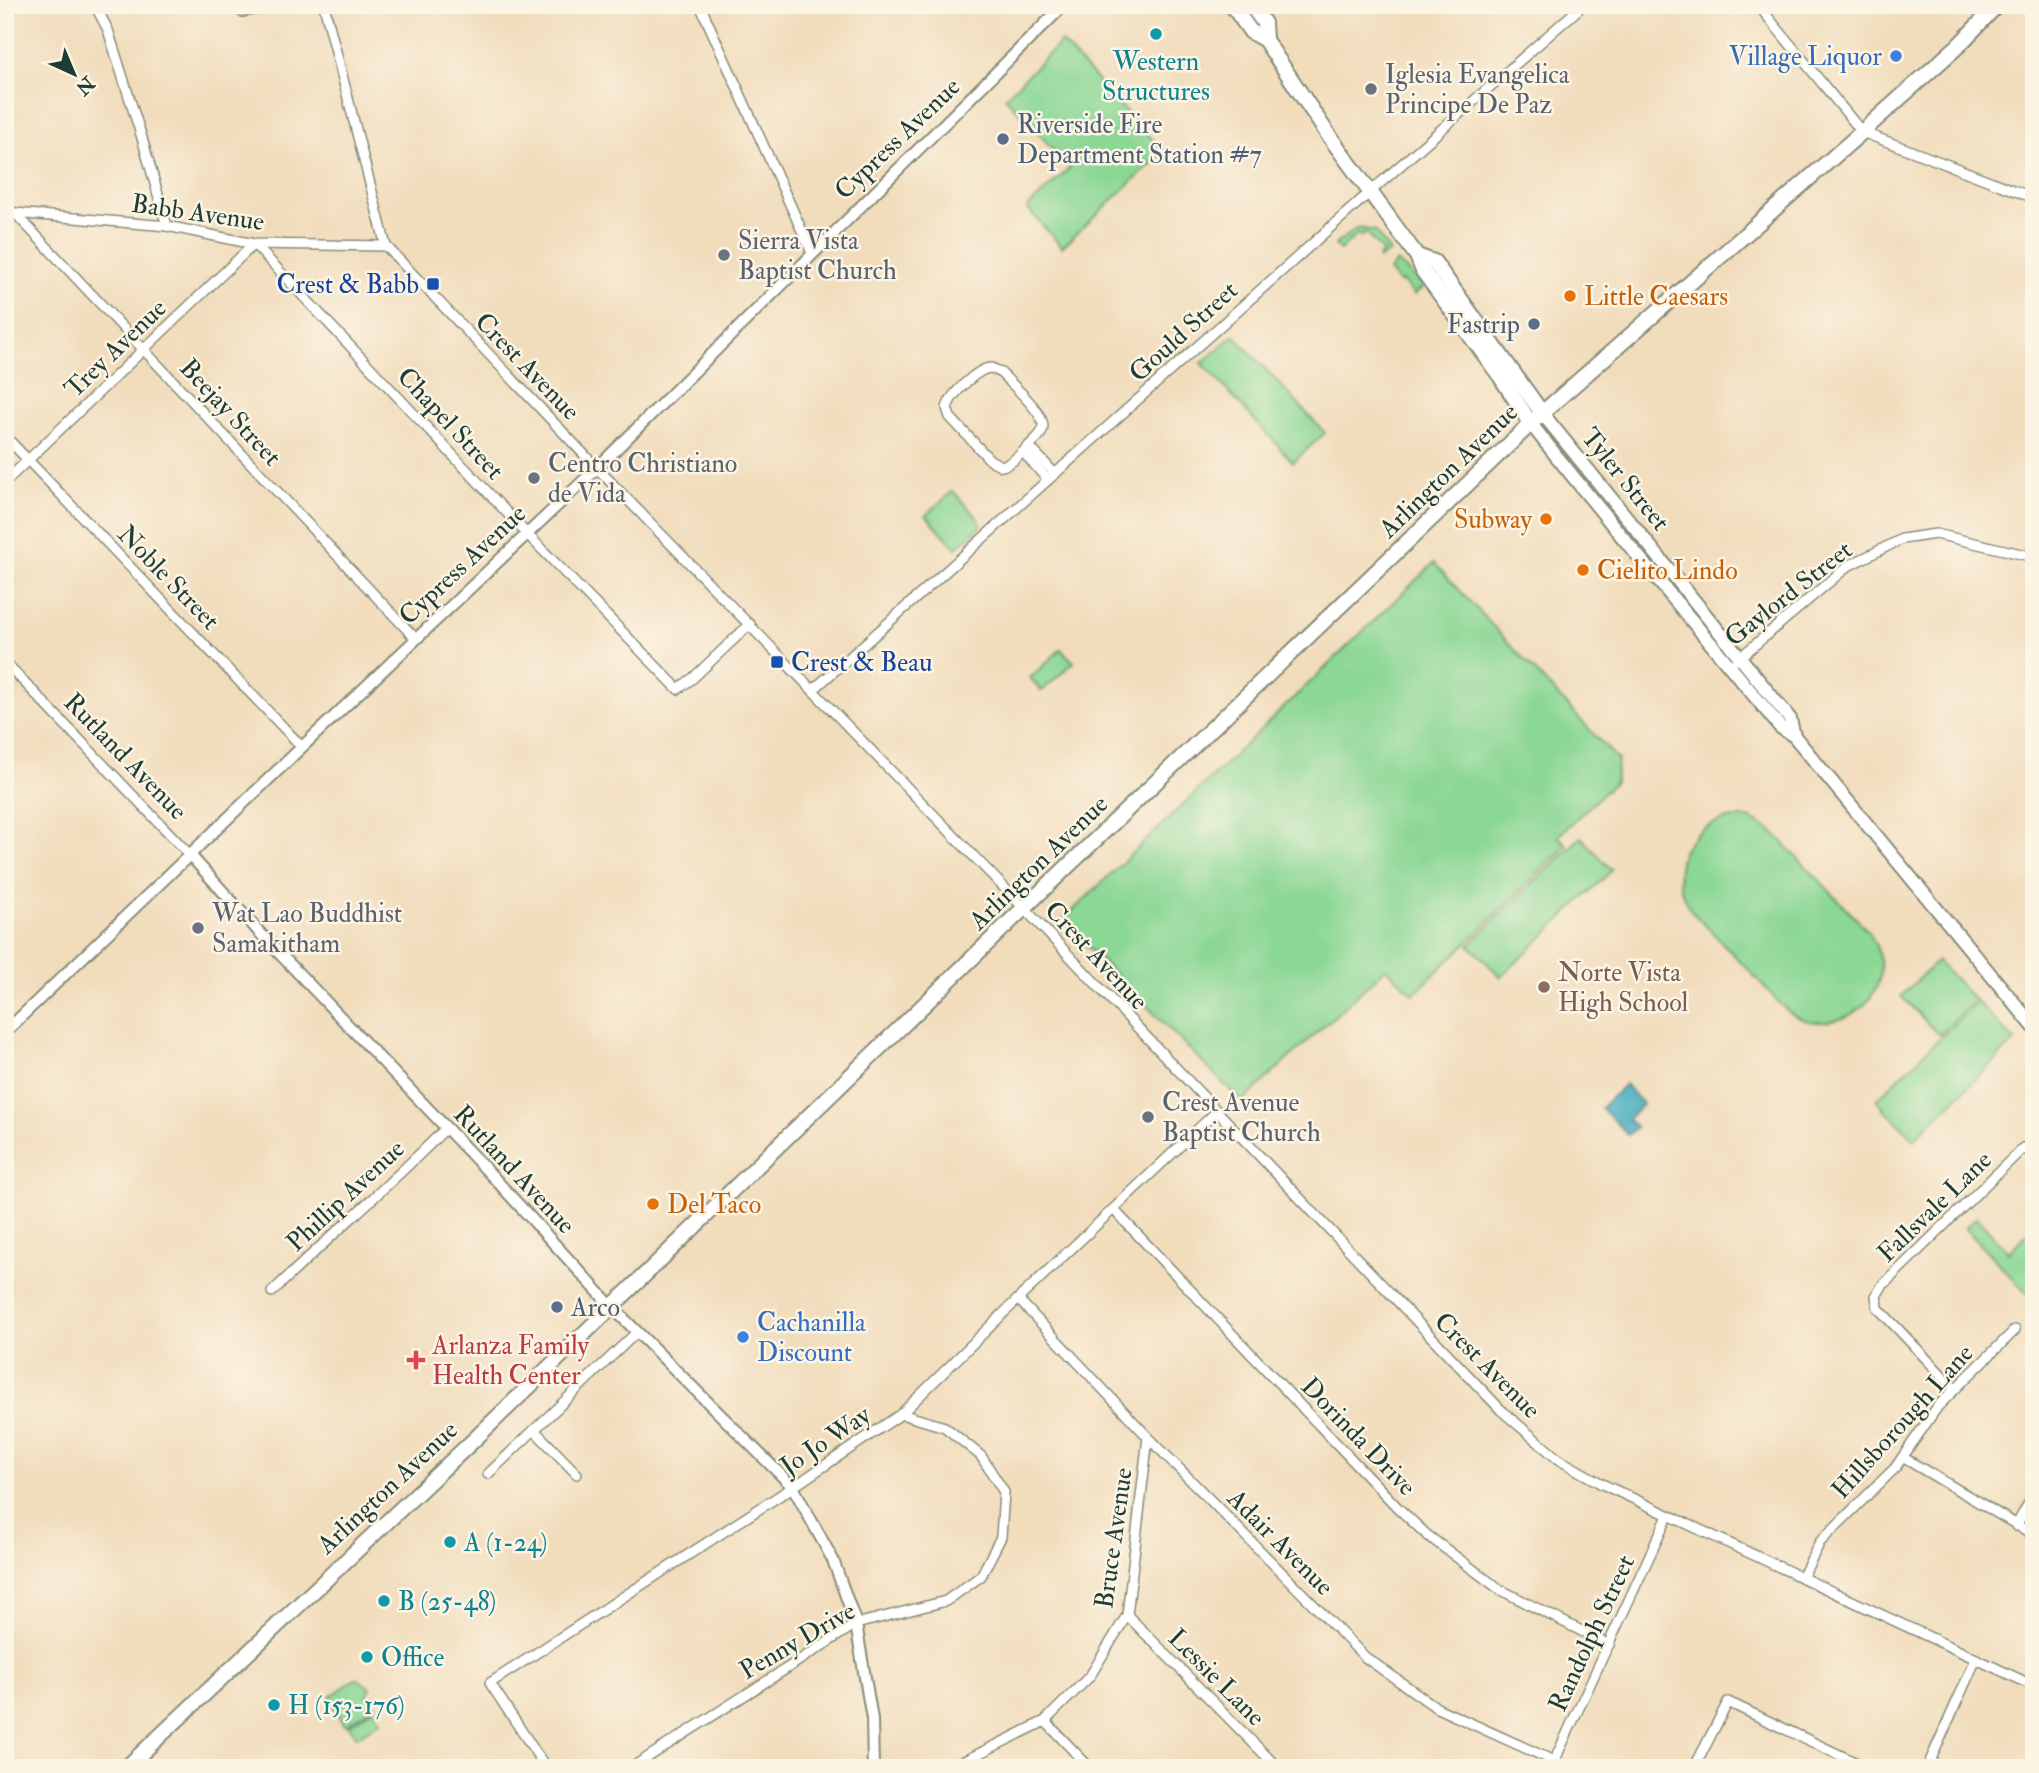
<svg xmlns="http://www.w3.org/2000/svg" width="2039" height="1773" font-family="'IM FELL Double Pica',serif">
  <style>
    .green { fill: #8bd794; stroke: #558a64; stroke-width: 2 }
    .water { fill: #3ea9bd; stroke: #2e7378; stroke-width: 2 }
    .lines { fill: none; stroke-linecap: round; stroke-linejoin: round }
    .minor-casing { stroke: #888c78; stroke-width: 12 }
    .tertiary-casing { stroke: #888c78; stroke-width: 14 }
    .secondary-casing { stroke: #888c78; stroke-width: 16 }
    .primary-casing { stroke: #888c78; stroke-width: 18 }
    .minor { stroke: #fff; stroke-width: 9 }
    .tertiary { stroke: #fff; stroke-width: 10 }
    .secondary { stroke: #fff; stroke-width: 12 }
    .primary { stroke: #fff; stroke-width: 14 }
    .culture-dot { fill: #0f9aa8; stroke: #fcf5e5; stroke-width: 2.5 }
    .shop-dot { fill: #3f7fe0; stroke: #fcf5e5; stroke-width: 2.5 }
    .worship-dot { fill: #6b7280; stroke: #fcf5e5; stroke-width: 2.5 }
    .service-dot { fill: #5c6f8a; stroke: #fcf5e5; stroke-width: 2.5 }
    .transit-dot { fill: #1a4fb4; stroke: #fcf5e5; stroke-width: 2.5 }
    .food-dot { fill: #e8710a; stroke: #fcf5e5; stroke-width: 2.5 }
    .education-dot { fill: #8d6e63; stroke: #fcf5e5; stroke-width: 2.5 }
    .health-dot { fill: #e0444e; stroke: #fcf5e5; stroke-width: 2.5 }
    .labels { text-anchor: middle; stroke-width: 5; stroke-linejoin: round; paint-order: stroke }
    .shop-label { font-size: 26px; fill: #366cbe; stroke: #fcf5e5; text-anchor: end }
    .culture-label { font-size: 26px; fill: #0d838f; stroke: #fcf5e5; text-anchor: start }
    .worship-label { font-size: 26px; fill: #5b616d; stroke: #fcf5e5; text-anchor: start }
    .service-label { font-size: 26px; fill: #4e5e75; stroke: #fcf5e5; text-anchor: start }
    .street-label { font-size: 26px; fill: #1f3d34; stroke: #fcf5e5 }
    .transit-label { font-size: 26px; fill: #164399; stroke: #fcf5e5; text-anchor: end }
    .food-label { font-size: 26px; fill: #c56008; stroke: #fcf5e5; text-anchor: start }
    .education-label { font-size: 26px; fill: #785e54; stroke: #fcf5e5; text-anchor: start }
    .health-label { font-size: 26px; fill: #be3a42; stroke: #fcf5e5; text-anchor: start }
  </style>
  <rect width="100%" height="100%" fill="#fcf5e5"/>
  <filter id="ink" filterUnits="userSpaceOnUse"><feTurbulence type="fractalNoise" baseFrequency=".0143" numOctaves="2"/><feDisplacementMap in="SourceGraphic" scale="14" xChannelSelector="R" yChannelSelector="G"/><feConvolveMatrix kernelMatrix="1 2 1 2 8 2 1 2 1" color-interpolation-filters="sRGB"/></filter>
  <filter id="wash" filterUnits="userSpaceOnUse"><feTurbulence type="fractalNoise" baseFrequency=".00686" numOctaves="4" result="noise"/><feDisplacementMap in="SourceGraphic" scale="28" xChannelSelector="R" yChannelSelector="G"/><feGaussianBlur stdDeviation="1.57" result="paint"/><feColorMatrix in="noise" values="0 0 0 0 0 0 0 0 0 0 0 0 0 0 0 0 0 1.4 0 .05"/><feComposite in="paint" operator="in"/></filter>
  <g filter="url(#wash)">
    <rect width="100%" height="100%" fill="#f1dcbb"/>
    <g class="green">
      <path d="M1061,42L1164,152L1062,247L1027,208L1070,168L1005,97Z"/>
      <path d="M1359,228L1375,231L1390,252L1379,259L1378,257L1383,252L1366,233L1362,236L1357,235L1340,250L1335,245L1351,232Z"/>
      <path d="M1397,262L1424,286L1414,295L1402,281L1399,283L1389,271Z"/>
      <path d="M1234,335L1325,433L1293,462L1202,363Z"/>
      <path d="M953,491L979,520L981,526L956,548L926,515Z"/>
      <path d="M1434,563L1618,760L1615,782L1558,836L1567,845L1414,994L1386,968L1242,1102L1062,921Z"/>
      <path d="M1061,649L1074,662L1042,691L1030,678Z"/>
      <path d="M1734,818H1749L1771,830L1868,931C1880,949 1886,972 1874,992C1858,1021 1816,1032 1789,1012C1778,1004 1769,991 1759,981C1736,957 1714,934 1691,911C1663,868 1685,825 1734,818Z"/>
      <path d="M1581,837L1612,870L1501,977L1469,945Z"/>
      <path d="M1937,961L1975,1000L1939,1035L1901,996Z"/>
      <path d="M1977,1002L2015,1041L1914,1139L1876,1100Z"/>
      <path d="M1977,1217L2008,1252L2031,1231L2034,1232V1318L2027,1310L2032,1299L1965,1228Z"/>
      <path d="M357,1678L370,1688L367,1694L375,1706L345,1725L328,1698Z"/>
      <path d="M373,1709L381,1721L357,1737L348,1725Z"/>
    </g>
    <path class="water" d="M1625,1084L1643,1104L1628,1119L1636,1127L1628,1135L1601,1108Z"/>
  </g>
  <g filter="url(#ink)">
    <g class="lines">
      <defs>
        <g id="minor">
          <path d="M95,5L108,30L142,138L167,226"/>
          <path d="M324,5L386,246L597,468L1024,908L1501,1410L1558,1459L1602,1484L2034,1686"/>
          <path d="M700,5L812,253"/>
          <path d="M1758,5L1862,132L2034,198"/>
          <path d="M242,12L278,5"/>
          <path d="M5,208L15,213L167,226L254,244L386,246"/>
          <path d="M15,213L416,639"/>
          <path d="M254,244L527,534L678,689L693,678L750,624"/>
          <path d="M991,368L1000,372C1010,383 1050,416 1042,431C1040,437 1032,442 1028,447C1020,454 1012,464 1002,466L990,460L950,417L947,408C950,395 978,368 991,368Z"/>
          <path d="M5,436L302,747"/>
          <path d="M1029,446L1055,474"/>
          <path d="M1023,452L1048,480"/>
          <path d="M5,482L254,244"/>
          <path d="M1737,660L1848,566L1902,539L1936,534L2034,557"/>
          <path d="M5,662L190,855"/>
          <path d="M813,690L1369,193L1583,5"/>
          <path d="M1114,1210L1398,1508L1427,1535L1499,1589L1609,1645"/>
          <path d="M272,1292C329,1237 390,1185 446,1128"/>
          <path d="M1018,1299L1148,1437L1365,1657L1437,1708L1554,1761"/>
          <path d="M1954,1388L1878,1308L1876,1296L1882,1286L2023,1148L2034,1154"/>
          <path d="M534,1430L577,1474"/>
          <path d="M1904,1458L2034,1535"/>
          <path d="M488,1474L637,1332"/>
          <path d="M2016,1526L2034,1494"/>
          <path d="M1802,1578L1820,1542L1895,1468L1938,1406L2015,1330"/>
          <path d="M1127,1615L1278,1768"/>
          <path d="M1045,1721L1090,1768"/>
          <path d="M546,1768L490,1683L793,1487L901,1414L1018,1299L1216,1112"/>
          <path d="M631,1768L856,1624L946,1601L981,1576L1001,1537L1004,1492L981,1456L945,1427L901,1414"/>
          <path d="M950,1768L1045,1721L1090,1676L1127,1615L1148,1437"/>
          <path d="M1551,1768L1668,1516"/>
          <path d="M1694,1768L1728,1702L1867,1768"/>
          <path d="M1927,1768L1976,1659"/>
        </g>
        <g id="tertiary">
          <path d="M190,855L261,934L496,1180L612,1307L793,1487L833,1560L856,1624L872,1719L873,1768"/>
          <path d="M5,1032L302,747L597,468L1064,5"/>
        </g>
        <g id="secondary">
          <path d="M1542,413L1790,719L1794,736"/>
          <path d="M1531,424C1612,527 1697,626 1780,727L1794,736L2034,1027"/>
        </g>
        <g id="primary">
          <path d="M1232,5L1251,32L1265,40L1327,133L1417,256L1423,271L1500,376L1531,424"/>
          <path d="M1251,5L1264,23L1265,40"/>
          <path d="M1417,256L1434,262L1542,413"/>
          <path d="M126,1768L478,1436L1024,908L1542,413L1862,132L1959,45L1997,5"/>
        </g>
      </defs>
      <use href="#minor" class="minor-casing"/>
      <use href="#tertiary" class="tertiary-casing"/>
      <use href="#secondary" class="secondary-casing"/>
      <use href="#primary" class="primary-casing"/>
      <use href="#minor" class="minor"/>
      <use href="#tertiary" class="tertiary"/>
      <use href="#secondary" class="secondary"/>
      <use href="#primary" class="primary"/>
    </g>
  </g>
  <g class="culture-dot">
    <circle cx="1156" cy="34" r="7"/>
    <circle cx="450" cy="1542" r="7"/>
    <circle cx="384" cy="1601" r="7"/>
    <circle cx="367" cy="1657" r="7"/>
    <circle cx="274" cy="1705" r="7"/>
  </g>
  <g class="shop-dot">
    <circle cx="1896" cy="56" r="7"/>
    <circle cx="743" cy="1337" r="7"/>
  </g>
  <g class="worship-dot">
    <circle cx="1371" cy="89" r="7"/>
    <circle cx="724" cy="255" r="7"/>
    <circle cx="534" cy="478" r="7"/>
    <circle cx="198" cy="928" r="7"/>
    <circle cx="1148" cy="1117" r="7"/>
  </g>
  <g class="service-dot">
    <circle cx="1003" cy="139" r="7"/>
    <circle cx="1534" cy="324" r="7"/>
    <circle cx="557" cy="1307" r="7"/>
  </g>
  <g class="transit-dot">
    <rect x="426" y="277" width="14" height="14" rx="3.5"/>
    <rect x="770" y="655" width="14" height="14" rx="3.5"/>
  </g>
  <g class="food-dot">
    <circle cx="1570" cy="296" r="7"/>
    <circle cx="1546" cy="519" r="7"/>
    <circle cx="1583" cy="570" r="7"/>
    <circle cx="653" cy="1204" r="7"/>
  </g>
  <circle class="education-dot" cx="1544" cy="987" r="7"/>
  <path class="health-dot" d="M412.5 1349.5h7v7h7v7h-7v7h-7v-7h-7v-7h7z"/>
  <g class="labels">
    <g class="shop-label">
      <text x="1882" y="65">Village Liquor</text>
      <text x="757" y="1331" text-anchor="start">Cachanilla<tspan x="757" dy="30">Discount</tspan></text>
    </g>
    <g class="culture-label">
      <text x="1156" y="70" text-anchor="middle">Western<tspan x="1156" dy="30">Structures</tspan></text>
      <text x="464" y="1551">A (1-24)</text>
      <text x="398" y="1610">B (25-48)</text>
      <text x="381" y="1666">Office</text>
      <text x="288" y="1714">H (153-176)</text>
    </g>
    <g class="worship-label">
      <text x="1385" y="83">Iglesia Evangelica<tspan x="1385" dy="30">Principe De Paz</tspan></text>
      <text x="738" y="249">Sierra Vista<tspan x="738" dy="30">Baptist Church</tspan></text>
      <text x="548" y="472">Centro Christiano<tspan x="548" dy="30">de Vida</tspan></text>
      <text x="212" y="922">Wat Lao Buddhist<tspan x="212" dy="30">Samakitham</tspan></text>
      <text x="1162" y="1111">Crest Avenue<tspan x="1162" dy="30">Baptist Church</tspan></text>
    </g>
    <g class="service-label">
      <text x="1017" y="133">Riverside Fire<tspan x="1017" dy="30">Department Station #7</tspan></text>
      <text x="1520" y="333" text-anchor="end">Fastrip</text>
      <text x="571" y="1316">Arco</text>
    </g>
    <g class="street-label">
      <text transform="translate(897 138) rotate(-44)" y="9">Cypress Avenue</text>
      <text transform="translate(198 212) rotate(8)" y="9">Babb Avenue</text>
      <text transform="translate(1183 331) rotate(-42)" y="9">Gould Street</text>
      <text transform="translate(115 348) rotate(-44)" y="9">Trey Avenue</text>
      <text transform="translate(528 366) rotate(46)" y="9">Crest Avenue</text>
      <text transform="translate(231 412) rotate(47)" y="9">Beejay Street</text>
      <text transform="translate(451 423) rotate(47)" y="9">Chapel Street</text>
      <text transform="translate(1448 470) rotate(-44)" y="9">Arlington Avenue</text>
      <text transform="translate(1626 479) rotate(51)" y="9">Tyler Street</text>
      <text transform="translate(462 564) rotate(-43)" y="9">Cypress Avenue</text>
      <text transform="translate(169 577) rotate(46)" y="9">Noble Street</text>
      <text transform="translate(1788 593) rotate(-38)" y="9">Gaylord Street</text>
      <text transform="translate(126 756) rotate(46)" y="9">Rutland Avenue</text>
      <text transform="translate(1038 862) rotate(-44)" y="9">Arlington Avenue</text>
      <text transform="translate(1097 955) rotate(47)" y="9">Crest Avenue</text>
      <text transform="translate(515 1169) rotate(47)" y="9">Rutland Avenue</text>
      <text transform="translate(345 1195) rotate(-43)" y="9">Phillip Avenue</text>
      <text transform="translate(1934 1206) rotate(-44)" y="9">Fallsvale Lane</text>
      <text transform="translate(1488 1365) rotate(45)" y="9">Crest Avenue</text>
      <text transform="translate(1902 1421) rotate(-48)" y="9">Hillsborough Lane</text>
      <text transform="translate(1359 1436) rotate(46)" y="9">Dorinda Drive</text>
      <text transform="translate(825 1440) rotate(-34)" y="9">Jo Jo Way</text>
      <text transform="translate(387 1487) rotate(-43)" y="9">Arlington Avenue</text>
      <text transform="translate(1113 1538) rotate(-82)" y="9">Bruce Avenue</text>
      <text transform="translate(1281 1542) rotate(45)" y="9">Adair Avenue</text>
      <text transform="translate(1591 1633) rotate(-65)" y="9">Randolph Street</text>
      <text transform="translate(797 1640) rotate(-30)" y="9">Penny Drive</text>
      <text transform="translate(1217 1677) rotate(45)" y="9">Lessie Lane</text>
    </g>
    <g class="transit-label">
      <text x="419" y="293">Crest &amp; Babb</text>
      <text x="791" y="671" text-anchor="start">Crest &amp; Beau</text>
    </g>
    <g class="food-label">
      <text x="1584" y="305">Little Caesars</text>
      <text x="1532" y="528" text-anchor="end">Subway</text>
      <text x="1597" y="579">Cielito Lindo</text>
      <text x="667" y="1213">Del Taco</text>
    </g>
    <g class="education-label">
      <text x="1558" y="981">Norte Vista<tspan x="1558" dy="30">High School</tspan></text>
    </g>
    <g class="health-label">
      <text x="432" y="1354">Arlanza Family<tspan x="432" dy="30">Health Center</tspan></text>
    </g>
  </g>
  <rect width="2039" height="1773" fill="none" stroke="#fcf5e5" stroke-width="28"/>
  <g transform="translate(74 74) rotate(136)" stroke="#fcf5e5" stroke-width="5" paint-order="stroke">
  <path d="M0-5L12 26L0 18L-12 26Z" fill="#1f3d34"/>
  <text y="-10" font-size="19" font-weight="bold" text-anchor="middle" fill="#1f3d34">N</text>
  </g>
</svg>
